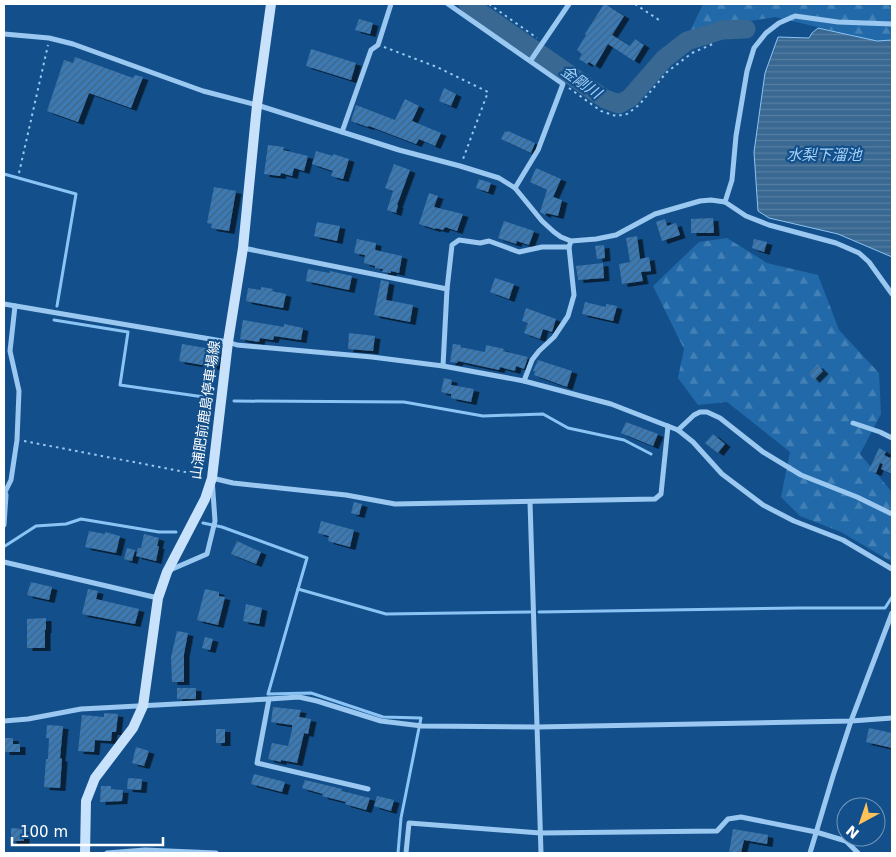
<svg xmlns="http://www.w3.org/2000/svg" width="896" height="857" font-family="'DejaVu Sans','Noto Sans JP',sans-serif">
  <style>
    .forest { fill: url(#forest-firs) }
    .water { fill: url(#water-rules); stroke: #8bc4f4 }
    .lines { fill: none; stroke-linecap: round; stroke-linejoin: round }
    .stream { stroke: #8bc4f4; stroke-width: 3 }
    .river { stroke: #396892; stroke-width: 19 }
    .building { fill: url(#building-hatch); filter: url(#shadow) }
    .path { stroke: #9ac8f1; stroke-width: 2; stroke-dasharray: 2.5 4; stroke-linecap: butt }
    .street { stroke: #9ac8f1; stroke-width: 5 }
    .secondary { stroke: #c8e2fb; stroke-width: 10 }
    .labels { text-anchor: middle; stroke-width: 4.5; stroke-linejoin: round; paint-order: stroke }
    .street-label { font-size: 14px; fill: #fff; stroke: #13508b }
    .water-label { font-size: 15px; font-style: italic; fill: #a5d2f8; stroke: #13508b }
  </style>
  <defs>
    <pattern id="forest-firs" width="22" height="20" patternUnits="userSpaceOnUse" patternTransform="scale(1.25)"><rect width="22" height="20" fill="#2169a8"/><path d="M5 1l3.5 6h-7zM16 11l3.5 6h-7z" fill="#4280b5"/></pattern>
    <pattern id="water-rules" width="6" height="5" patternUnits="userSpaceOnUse" patternTransform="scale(1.25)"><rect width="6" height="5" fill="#396892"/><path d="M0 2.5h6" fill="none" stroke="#577fa2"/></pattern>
    <pattern id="building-hatch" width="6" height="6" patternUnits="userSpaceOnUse" patternTransform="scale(1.25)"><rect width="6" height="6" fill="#3b7ab4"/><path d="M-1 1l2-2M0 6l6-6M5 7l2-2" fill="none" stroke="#446380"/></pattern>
    <filter id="shadow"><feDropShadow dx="5.5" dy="3" stdDeviation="0" flood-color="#0009"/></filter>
  </defs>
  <rect width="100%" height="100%" fill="#13508b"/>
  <g class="forest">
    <path d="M703,4H892V40L877,41L775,17L690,31Z"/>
    <path d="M727,238L767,263L818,275L839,330L879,373L881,414L860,454L892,492V562L841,532L800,516L781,497L790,452L727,402L698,405L678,378L684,349L653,286L699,242Z"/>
  </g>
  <path class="water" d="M818,28L877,41L892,40V257L838,234L769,218L758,211L754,152L765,73L778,37L809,38L812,33Z"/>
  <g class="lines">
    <g class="stream">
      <path d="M4,174L76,194L57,306"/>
      <path d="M54,320L128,332L120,385L211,398"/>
      <path d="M234,401L404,402L483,416L543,414L568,428L624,440L651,454"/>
      <path d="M203,523L222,527L307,558L298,589L386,614L530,612"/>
      <path d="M5,546L36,526L66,524L81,519L159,532H176"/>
      <path d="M298,589L268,694L311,693L383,717L421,718L401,818L398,853"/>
      <path d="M539,612L799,608H885L892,597"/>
    </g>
    <path class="river" d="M468,4L605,99L619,104L630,98L664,59L687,41L722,30L746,29"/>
  </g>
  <g class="building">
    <path d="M604,4H605L624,16L612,35L630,46L635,39L644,45L634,61L608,44L595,66L589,62L587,64L579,59L582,54L577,50L586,35L585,34Z"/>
    <path d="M359,19L373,23L370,34L355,30Z"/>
    <path d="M311,49L356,63L351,80L306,66Z"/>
    <path d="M75,57L133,78L135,75L143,77L131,108L89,93L78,122L47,111L64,60L73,63Z"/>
    <path d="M444,88L456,94L451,106L439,101Z"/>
    <path d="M405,99L419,106L412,121L441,133L435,146L419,139L416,144L369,126L368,127L351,121L356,105L395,120Z"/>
    <path d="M505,131L507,132L508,131L535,143L531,153L501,139Z"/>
    <path d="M268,145L284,147L283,150L308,156L304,171L294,168L292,176L281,173L280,176L264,174Z"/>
    <path d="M316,151L333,156V154L349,159L343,179L331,176L333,171L312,164Z"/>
    <path d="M394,164L410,170L397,205H398L396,213L387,210L393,191L385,188Z"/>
    <path d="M536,168L561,179L553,197L562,200L558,216L546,213L545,215L540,212L547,190L530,182Z"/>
    <path d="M479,179L491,183L488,192L476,188Z"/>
    <path d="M214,187L236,191L229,231L211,228L212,224L207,223Z"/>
    <path d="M429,193L438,196L434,207L463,214L457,231L445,227L443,230L436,228L435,229L419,224Z"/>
    <path d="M713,218L714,233H691V219Z"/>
    <path d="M665,219L667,226L676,223L680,235L662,241L656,222Z"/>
    <path d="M504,221L534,231L529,245L517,241L516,244L498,238Z"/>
    <path d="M317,222L340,226L337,241L314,236Z"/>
    <path d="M637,236L640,259L649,257L651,271L641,272L643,281L622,284L619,264L630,262L626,238Z"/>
    <path d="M357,239L376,243L375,250L402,256L399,273L391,271V273L382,272L383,269L375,268V266L364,263L365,255L354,253Z"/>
    <path d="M754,239L767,242L764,252L752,248Z"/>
    <path d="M604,245L605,258L597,259L595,246Z"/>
    <path d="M603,263L604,278L578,280L576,266Z"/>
    <path d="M308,269L330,273V271L352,276L349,290L306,281Z"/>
    <path d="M495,278L514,284L509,299L490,292Z"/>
    <path d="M381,280L389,282L386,300L413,305L410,322L374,315Z"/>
    <path d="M261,287L273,289L272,291L286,294L283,308L246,301L248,288L261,290Z"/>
    <path d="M585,302L606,307V304L617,306L613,321L582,314Z"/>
    <path d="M526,308L556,319L552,332L543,329L540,339L524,333L528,323L522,321Z"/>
    <path d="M243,320L284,327V324L303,328L301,340L274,336L273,340L260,338L259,342L240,339Z"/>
    <path d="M349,333L375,336L373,351L348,349Z"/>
    <path d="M182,344L217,350L214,367L179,361Z"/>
    <path d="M453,344L461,345L460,347L485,352L486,345L504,349L503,351L528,357L524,369L516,366L515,371L500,367L499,370L458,361L457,363L450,362Z"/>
    <path d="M538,360L572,371L567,387L534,375L535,371H533Z"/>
    <path d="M817,365L823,371L814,380L809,374Z"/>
    <path d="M444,378L452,380L451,385L474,389L471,402L451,398V394L441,392Z"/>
    <path d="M626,422L658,434L653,446L621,433Z"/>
    <path d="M713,434L725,444L718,453L705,443Z"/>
    <path d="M879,448L886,452L884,455L892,459V474L881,469L883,464L880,463L876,473L869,470Z"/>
    <path d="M354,502L362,504L359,515L351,513Z"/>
    <path d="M321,521L354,530L350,547L328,541L329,536L318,533Z"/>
    <path d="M89,531L105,534V532L120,536L116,553L85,547Z"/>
    <path d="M144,534L159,538L157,546H159L156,561L136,556L138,548H141Z"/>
    <path d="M237,541L261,552L256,564L231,554Z"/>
    <path d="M127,548L135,550L132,561L124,559Z"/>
    <path d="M31,582L52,587L49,600L27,595Z"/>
    <path d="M88,589L98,591L96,599L139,609L135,624L82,614Z"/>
    <path d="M205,589L219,592V596L225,597L218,625L197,620Z"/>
    <path d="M246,604L262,608L259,624L243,621Z"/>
    <path d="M46,618V630H45V648H27V619Z"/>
    <path d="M177,631L188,633L184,654V682H172L171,657Z"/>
    <path d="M205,637L213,639L210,650L202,648Z"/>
    <rect x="177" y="688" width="19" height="11"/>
    <path d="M273,707L301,710L299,717L311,719L308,734L304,733L297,763L281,760V762L268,759L272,743L288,746L292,730V725L271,722Z"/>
    <path d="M104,713L118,714L116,732H112L111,741L95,740L94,752L78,751L82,715L104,717Z"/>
    <path d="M47,725L63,726L60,758L62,759L60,788L44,787L46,759H48L49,738H46Z"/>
    <path d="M869,728L892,733V748L866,742Z"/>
    <rect x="216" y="729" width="9" height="14"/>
    <path d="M4,738H13V744H20V752H4Z"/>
    <path d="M136,747L149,751L144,766L132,763Z"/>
    <path d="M254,774L285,782L282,792L251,784Z"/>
    <path d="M128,778L142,779L141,790L127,789Z"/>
    <path d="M305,780L342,789V791L370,798L366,810L345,804L346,802L322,796L323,794L302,788Z"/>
    <path d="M101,786H111V789L123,790L122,801L100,802Z"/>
    <path d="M377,796L394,800L391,811L374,806Z"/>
    <path d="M11,828L24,829V841H11Z"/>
    <path d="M733,829L768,835L767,844L744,840L741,853H729Z"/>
  </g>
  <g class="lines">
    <g class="path">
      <path d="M489,4L537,38"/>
      <path d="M635,4L659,20"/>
      <path d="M384,47L437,67L488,92L463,159"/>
      <path d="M569,88L601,111L616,116L627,114L639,105L667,72L692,53L715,43"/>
      <path d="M19,173L48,45"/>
      <path d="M24,441L201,475"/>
    </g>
    <g class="street">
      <path d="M448,4L563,84L538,150L515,188"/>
      <path d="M4,34L49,38L73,44L203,91L257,105L399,150L460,166L499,178L515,188L542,221L554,232L561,237L571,241L596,239L616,235L655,214L700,201L711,200L725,202L746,216L769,225L836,243L859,253L869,262L892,294"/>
      <path d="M531,60L569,4"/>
      <path d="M342,132L371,50L378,45L391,4"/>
      <path d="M725,202L732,180L736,136L747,71L754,48L766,33L779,23L795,16L838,22L892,24"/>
      <path d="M243,248L447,289"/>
      <path d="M4,304L228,342L237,345L372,357L443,366L524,381L611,404L678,430L693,442L722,474L763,505L794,521L843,540L892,569"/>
      <path d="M443,366L447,289L452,245L459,240L480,243L489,241L519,252L542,247H569L571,241"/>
      <path d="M524,381L532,360L539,351L554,337L568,316L574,295L569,247"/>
      <path d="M853,423L880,432L892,438"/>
      <path d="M678,430L694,415L700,412H707L720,418L763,452L801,475L857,497L892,514"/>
      <path d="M530,502L541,853"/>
      <path d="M4,525L6,495L5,492L11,480L17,440L19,391L10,351L15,306"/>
      <path d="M4,562L158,598"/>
      <path d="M170,570L207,554L215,521L212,478L233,483L346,495L395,504L655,499L661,494L668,426"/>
      <path d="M269,699L257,763L368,789"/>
      <path d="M4,721L28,719L81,709L269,699L299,697L317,701L381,721L422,726L537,727L851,721L892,718"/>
      <path d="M107,853L145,850L216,853"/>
      <path d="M406,853L409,823L540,833L717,831L728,819L741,817L816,832L846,841L858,853"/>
      <path d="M810,853L833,776L851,721L892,613"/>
    </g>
    <path class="secondary" d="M85,853L86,801L95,778L133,728L143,706L158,598L167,572L205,499L212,478L228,342L243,248L257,105L271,4"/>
  </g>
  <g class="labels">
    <g class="street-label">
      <text transform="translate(205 410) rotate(-82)" y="5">山浦肥前鹿島停車場線</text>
    </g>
    <g class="water-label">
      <text transform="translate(581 82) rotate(35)" y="5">金剛川</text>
      <text x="824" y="160">水梨下溜池</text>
    </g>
  </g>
  <rect width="896" height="857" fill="none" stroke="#ffffff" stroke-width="10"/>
  <g transform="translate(861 822) rotate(220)"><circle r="24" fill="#13508b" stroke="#7196b9"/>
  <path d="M0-4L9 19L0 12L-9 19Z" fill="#ffc259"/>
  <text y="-8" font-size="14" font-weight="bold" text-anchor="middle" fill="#ffffff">N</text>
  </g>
  <path d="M12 837v8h151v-8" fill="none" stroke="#ffffff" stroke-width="2.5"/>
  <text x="20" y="837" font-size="15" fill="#ffffff" stroke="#13508b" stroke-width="4" paint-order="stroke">100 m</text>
</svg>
